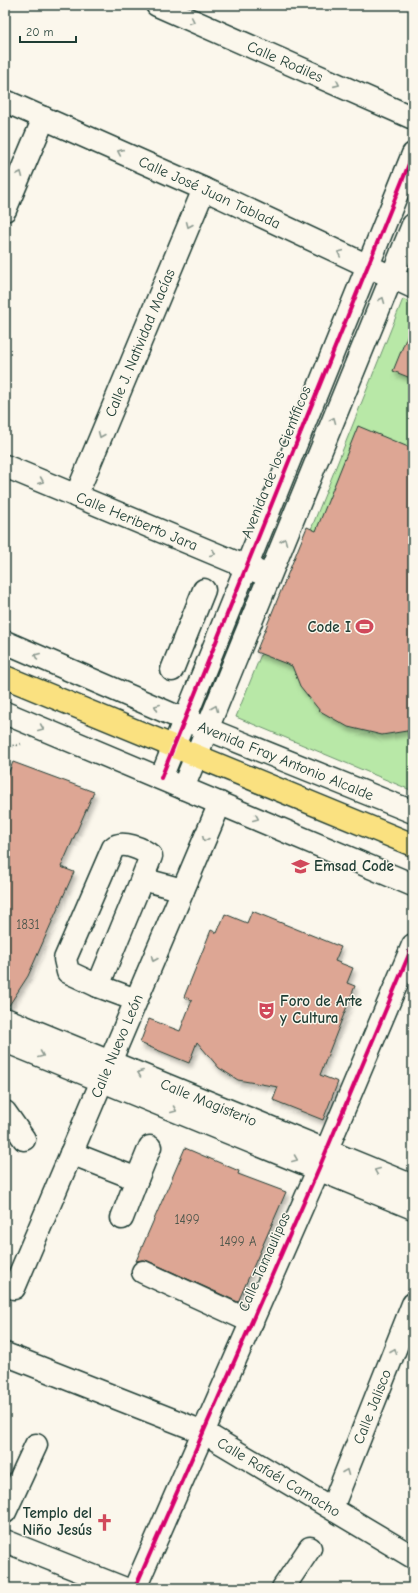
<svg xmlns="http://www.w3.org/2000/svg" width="418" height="1593" font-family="'Comic Neue',sans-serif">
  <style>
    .green { fill: #b8e8a7; stroke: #6c926e }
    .building { fill: #dda694; stroke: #1f3d34; filter: url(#shadow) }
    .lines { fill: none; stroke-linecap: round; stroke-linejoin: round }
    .minor-casing { stroke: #1f3d34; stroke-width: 25 }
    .major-casing { stroke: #1f3d34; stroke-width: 25 }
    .path { stroke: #1f3d34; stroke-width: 2.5; stroke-dasharray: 1 3; stroke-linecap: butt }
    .minor { stroke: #fbf7ec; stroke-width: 22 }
    .major { stroke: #fae180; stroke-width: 22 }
    .cycleway-casing { stroke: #fbf7ec; stroke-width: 6 }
    .cycleway { stroke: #d6006c; stroke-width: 4 }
    .oneway { stroke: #8d9a90 }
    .labels { text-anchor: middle; stroke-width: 3; stroke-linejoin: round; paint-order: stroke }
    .number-label { font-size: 13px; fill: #4e574c }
    .street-label { font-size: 15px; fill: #1f3d34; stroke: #fbf7ec }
    .poi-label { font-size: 15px; font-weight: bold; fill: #1f3d34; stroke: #fbf7ec; text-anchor: end }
  </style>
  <defs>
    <filter id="shadow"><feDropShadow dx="2.5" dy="4.5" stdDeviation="2" flood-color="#0004"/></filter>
  </defs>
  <rect width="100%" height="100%" fill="#fbf7ec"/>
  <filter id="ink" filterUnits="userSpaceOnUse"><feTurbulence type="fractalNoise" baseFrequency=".025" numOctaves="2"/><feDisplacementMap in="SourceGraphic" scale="8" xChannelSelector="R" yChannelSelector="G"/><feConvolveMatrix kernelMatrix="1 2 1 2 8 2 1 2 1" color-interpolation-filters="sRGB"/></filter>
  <g filter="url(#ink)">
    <path class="green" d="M403,299L413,304V791L236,717Z"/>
    <g class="building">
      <path d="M412,324H413V379L393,371Z"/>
      <path d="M358,426L413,449V730L382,735L348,727L320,711L300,686L292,666L256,652L307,527L316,531Z"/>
      <path d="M13,762L94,792L61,867L74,872L28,976L8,1007H5V781Z"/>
      <path d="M252,911L341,947L335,961L353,968L347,983L355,986L320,1075L338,1082L323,1120L273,1100L278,1087L238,1080L219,1068L197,1042L189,1063L140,1043L149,1019L180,1031L192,1000L184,997L211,930L217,933L225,914L247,923Z"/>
      <path d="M185,1148L239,1171L238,1174L286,1192L238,1302L148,1261L142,1260L136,1261Z"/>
    </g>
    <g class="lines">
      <defs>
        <g id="minor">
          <path id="s1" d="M157,5L413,118"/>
          <path id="s2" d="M5,101L204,189L413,287"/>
          <path d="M5,210L44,118"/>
          <path id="s3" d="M5,466L261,573"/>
          <path id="s4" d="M76,496L204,189"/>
          <path id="s5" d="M5,642L185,720L413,812"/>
          <path d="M172,670L204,590"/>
          <path d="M5,713L413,885"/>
          <path d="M161,778L413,154"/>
          <path d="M183,788L413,225"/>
          <path d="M98,986L68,972L65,959L113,848C122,840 143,849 151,856L142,879"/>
          <path d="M136,1000L98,986L142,879L183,890"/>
          <path id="s6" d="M5,1019L413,1186"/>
          <path d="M5,1041L413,1208"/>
          <path d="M5,1112L24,1139"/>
          <path d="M71,1153L137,1179L122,1218"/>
          <path d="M137,1179L150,1147"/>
          <path d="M143,1272L252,1322"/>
          <path id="s7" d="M14,1288L220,803"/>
          <path id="s8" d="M5,1354L203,1432L413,1557"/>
          <path id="s9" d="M332,1508L413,1304"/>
          <path d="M5,1512L36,1445"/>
          <path d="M5,1541L123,1588"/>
          <path d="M135,1588L319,1168L413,945"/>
          <path d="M283,1588L310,1548"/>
        </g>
        <path id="major" d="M5,677L413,845"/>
      </defs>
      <use href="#minor" class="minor-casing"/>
      <use href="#major" class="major-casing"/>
      <path class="path" d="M5,748L21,744"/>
      <use href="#minor" class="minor"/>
      <use href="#major" class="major"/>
      <defs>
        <g id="cycleway">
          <path d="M161,778L413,154"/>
          <path d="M135,1588L319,1168L413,945"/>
        </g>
      </defs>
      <use href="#cycleway" class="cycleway-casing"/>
      <use href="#cycleway" class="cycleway"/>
    </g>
    <defs><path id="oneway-chevron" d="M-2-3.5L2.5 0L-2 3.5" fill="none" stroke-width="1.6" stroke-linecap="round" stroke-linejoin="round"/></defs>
    <g class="oneway">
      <use href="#oneway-chevron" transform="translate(192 21) rotate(24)"/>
      <use href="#oneway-chevron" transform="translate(337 84) rotate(24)"/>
      <use href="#oneway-chevron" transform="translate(120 152) rotate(-156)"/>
      <use href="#oneway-chevron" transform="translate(20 174) rotate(-67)"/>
      <use href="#oneway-chevron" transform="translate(189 225) rotate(113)"/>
      <use href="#oneway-chevron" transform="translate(340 253) rotate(-155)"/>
      <use href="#oneway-chevron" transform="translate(382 300) rotate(-68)"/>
      <use href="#oneway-chevron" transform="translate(333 420) rotate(-68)"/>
      <use href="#oneway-chevron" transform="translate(101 435) rotate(113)"/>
      <use href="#oneway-chevron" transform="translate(41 481) rotate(23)"/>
      <use href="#oneway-chevron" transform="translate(284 541) rotate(-68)"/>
      <use href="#oneway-chevron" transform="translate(213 553) rotate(23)"/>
      <use href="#oneway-chevron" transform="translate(37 656) rotate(-157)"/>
      <use href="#oneway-chevron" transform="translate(157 707) rotate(-157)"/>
      <use href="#oneway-chevron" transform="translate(215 708) rotate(-68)"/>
      <use href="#oneway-chevron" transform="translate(41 728) rotate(23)"/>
      <use href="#oneway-chevron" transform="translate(256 818) rotate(23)"/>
      <use href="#oneway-chevron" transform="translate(205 839) rotate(113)"/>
      <use href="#oneway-chevron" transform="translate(154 959) rotate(113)"/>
      <use href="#oneway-chevron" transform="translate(41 1055) rotate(22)"/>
      <use href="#oneway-chevron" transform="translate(140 1073) rotate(-158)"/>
      <use href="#oneway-chevron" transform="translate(174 1110) rotate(22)"/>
      <use href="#oneway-chevron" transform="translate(295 1159) rotate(22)"/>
      <use href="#oneway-chevron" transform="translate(377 1171) rotate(-157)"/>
      <use href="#oneway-chevron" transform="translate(394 1351) rotate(-68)"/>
      <use href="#oneway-chevron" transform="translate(346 1472) rotate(-68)"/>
    </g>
  </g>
  <defs>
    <symbol id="stadium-bare" viewBox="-9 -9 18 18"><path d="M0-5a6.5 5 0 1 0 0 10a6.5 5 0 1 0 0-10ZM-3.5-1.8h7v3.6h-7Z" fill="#d1495b" stroke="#fbf7ec" stroke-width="2.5" paint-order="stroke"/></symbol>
    <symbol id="university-bare" viewBox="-9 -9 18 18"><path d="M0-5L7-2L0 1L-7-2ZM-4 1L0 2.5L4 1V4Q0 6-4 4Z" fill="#d1495b" stroke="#fbf7ec" stroke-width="2.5" paint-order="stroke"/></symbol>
    <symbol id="theatre-bare" viewBox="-9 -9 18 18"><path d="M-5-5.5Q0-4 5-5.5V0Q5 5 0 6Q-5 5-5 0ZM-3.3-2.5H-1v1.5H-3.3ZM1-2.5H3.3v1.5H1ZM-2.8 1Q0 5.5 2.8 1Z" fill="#d1495b" stroke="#fbf7ec" stroke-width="2.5" paint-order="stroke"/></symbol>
    <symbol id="church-bare" viewBox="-9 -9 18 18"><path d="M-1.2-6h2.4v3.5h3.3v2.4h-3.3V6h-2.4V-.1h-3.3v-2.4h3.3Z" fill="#d1495b" stroke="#fbf7ec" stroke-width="2.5" paint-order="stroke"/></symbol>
  </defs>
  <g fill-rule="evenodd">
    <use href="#stadium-bare" x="352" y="614" width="25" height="25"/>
    <use href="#university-bare" x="288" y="854" width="25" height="25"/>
    <use href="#theatre-bare" x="254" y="998" width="25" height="25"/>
    <use href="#church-bare" x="92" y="1510" width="25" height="25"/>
  </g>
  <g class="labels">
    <g class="number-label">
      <text x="28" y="929">1831</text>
      <text x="187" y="1224">1499</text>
      <text x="238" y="1246">1499 A</text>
    </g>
    <g class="street-label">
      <text dy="5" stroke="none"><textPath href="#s1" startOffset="140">Calle Rodiles</textPath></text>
      <text dy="5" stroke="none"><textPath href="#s2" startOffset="224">Calle José Juan Tablada</textPath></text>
      <text dy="5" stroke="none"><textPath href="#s4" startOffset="166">Calle J. Natividad Macías</textPath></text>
      <text transform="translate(276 462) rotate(-68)" y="5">Avenida de los Científicos</text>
      <text dy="5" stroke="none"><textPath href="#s3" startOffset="143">Calle Heriberto Jara</textPath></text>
      <text dy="5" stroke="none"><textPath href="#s5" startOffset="305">Avenida Fray Antonio Alcalde</textPath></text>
      <text dy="5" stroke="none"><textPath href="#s7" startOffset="263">Calle Nuevo León</textPath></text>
      <text dy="5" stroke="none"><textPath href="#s6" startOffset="220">Calle Magisterio</textPath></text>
      <text transform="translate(264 1262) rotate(-66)" y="5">Calle Tamaulipas</text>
      <text dy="5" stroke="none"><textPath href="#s9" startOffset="109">Calle Jalisco</textPath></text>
      <text dy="5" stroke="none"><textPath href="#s8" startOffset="301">Calle Rafaél Camacho</textPath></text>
    </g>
    <g class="poi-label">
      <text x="351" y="632">Code I</text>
      <text x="314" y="871" text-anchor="start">Emsad Code</text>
      <text x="280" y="1006" text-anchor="start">Foro de Arte<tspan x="280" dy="17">y Cultura</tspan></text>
      <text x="92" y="1518">Templo del<tspan x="92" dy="17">Niño Jesús</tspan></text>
    </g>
  </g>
  <rect width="418" height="1593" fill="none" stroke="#fbf7ec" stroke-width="20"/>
  <rect x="10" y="10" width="398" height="1573" fill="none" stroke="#1f3d34" stroke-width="1.5" filter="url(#ink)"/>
  <path d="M20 36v6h56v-6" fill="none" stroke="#1f3d34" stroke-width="2"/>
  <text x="26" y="36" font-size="12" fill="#1f3d34" stroke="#fbf7ec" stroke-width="3" paint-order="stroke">20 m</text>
</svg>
